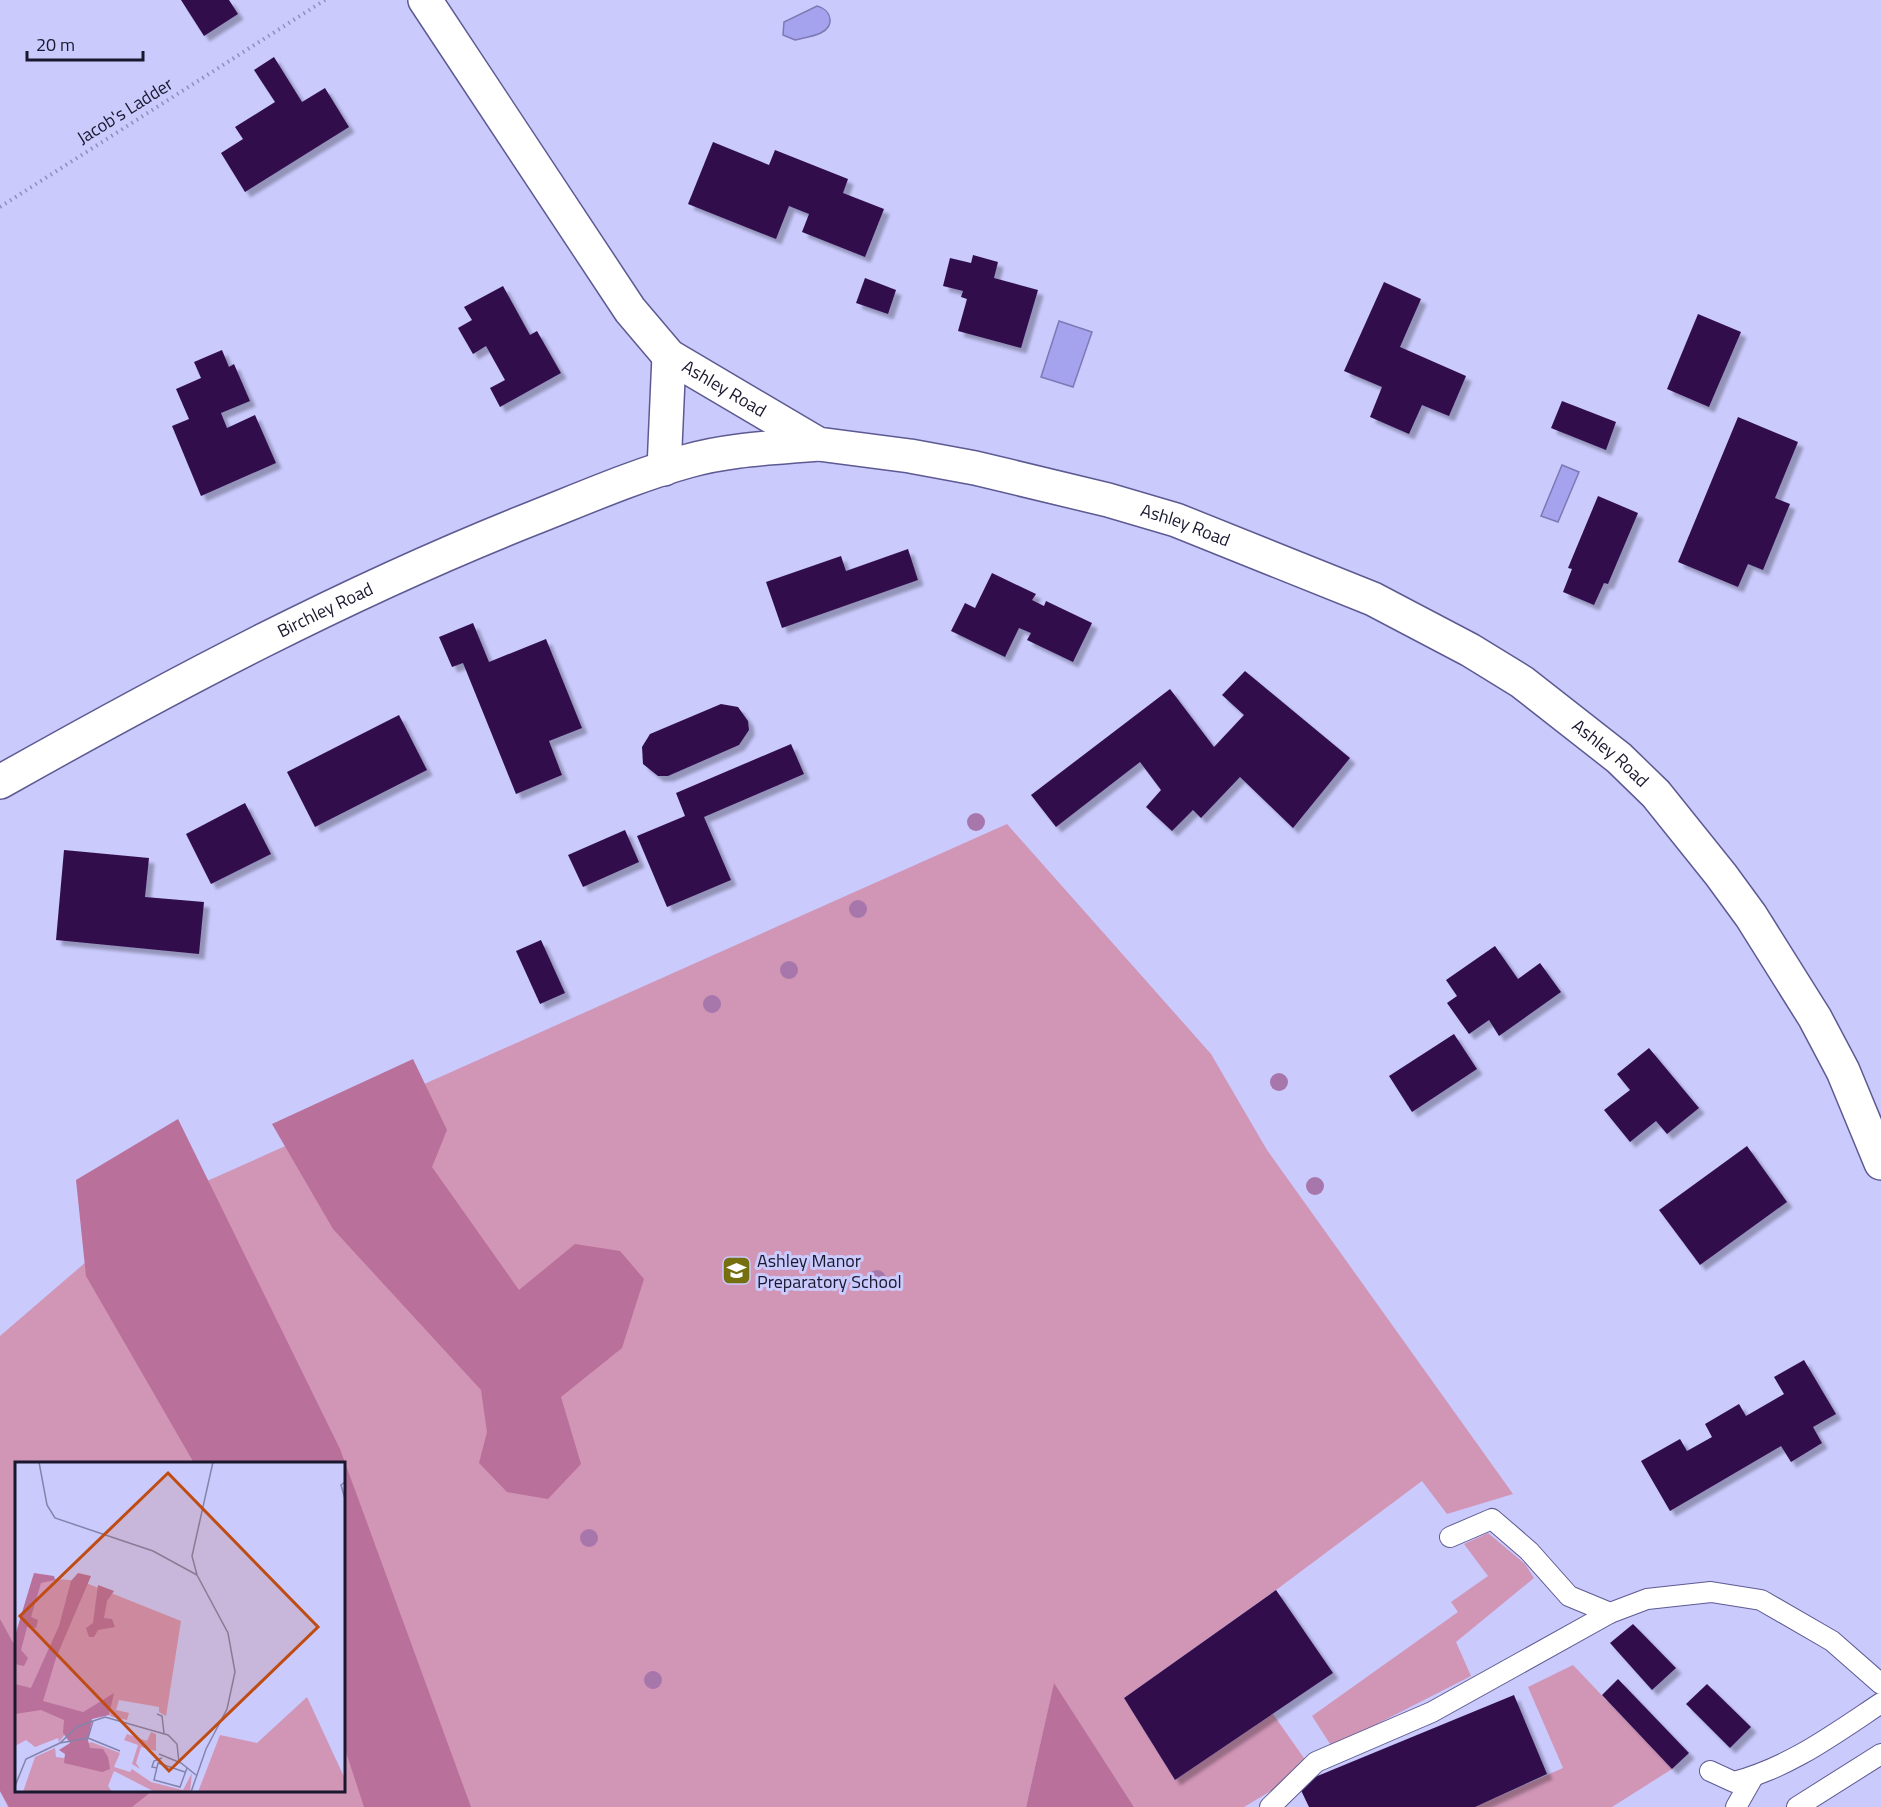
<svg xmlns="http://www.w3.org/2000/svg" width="1881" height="1807" font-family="'Titillium Web',sans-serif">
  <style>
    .green { fill: #d195b6; fill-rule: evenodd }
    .forest { fill: #b9709a }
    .water { fill: #a6a3ee; stroke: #7c79b5; stroke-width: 1.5 }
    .building { fill: #310f4c; filter: url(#shadow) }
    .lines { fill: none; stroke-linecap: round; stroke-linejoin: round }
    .lane-casing { stroke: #5d5a92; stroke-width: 22 }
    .street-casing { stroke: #5d5a92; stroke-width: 36 }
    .path { stroke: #908fb9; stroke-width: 4; stroke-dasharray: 1.5 4.5; stroke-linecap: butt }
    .lane { stroke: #fff; stroke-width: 20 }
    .street { stroke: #fff; stroke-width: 33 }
    .tree { fill: #a776ab }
    .labels { text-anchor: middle; stroke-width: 6; stroke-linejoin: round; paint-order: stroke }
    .street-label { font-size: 18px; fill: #1a182f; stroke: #cacafd }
    .poi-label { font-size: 18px; fill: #1a182f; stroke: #cacafd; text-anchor: start }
    .inset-road { fill: none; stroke: #8483ab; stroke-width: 1.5 }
    .view { fill: #bf4c13; fill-opacity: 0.15; stroke: #bf4c13; stroke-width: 3 }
    .inset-edge { fill: none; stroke: #1a182f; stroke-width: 3 }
  </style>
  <defs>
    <filter id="shadow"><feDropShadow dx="5.5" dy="5.5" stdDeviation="1.5" flood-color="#0004"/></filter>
  </defs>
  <rect width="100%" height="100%" fill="#cacafd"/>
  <g class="green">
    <path d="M1007,824L1211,1054L1267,1150L1513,1494L1447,1514L1422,1481L1276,1590L1124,1698L1175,1780L1273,1714L1306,1761L1279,1786L1244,1807H1134L1054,1684L1026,1807H8L0,1791V1336L151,1206ZM16,1464H344V1790H16Z"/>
    <path d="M1488,1533L1525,1564L1534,1578L1456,1642L1471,1676L1332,1747L1312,1716L1458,1612L1451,1602L1488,1576L1464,1544Z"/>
    <path d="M1573,1665L1672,1769L1612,1807H1475L1563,1768L1528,1687Z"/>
  </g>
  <g class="forest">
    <path d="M413,1059L447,1130L432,1167L519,1290L575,1244L620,1251L644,1279L622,1348L561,1397L581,1464L548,1499L507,1492L479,1463L487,1432L481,1390L333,1229L272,1124Z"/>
    <path d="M178,1119L340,1449L471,1807H364L344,1746V1464L194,1463L86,1276L76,1180Z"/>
    <path d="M0,1619L16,1648V1790L152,1791L132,1807H9L0,1791Z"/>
    <path d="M1054,1683L1134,1807H1026Z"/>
  </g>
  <g class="water">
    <path d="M817,6C824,8 829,11 830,19C832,35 806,37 795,40L783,35L784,22Z"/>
    <path d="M1059,321L1092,332L1073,387L1041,377Z"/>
    <path d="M1562,465L1579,472L1558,522L1541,516Z"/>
  </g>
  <g class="building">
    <path d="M181,0H229L238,14L204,36Z"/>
    <path d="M274,57L302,102L325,88L349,127L245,192L221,153L243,139L235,127L275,102L254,70Z"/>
    <path d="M713,142L769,165L775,150L848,179L843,193L884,209L865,257L802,232L809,214L789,206L776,239L688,204Z"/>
    <path d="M973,255L998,262L994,278L1038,290L1021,348L958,331L967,299L961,297L963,291L943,286L950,258L971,263Z"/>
    <path d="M865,278L896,290L888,314L856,303Z"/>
    <path d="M1384,282L1421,299L1400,347L1466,376L1449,416L1422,405L1409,434L1370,417L1382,387L1344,371Z"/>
    <path d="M503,286L530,335L537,331L561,373L500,407L490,388L505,380L486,346L473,354L458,328L472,320L464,307Z"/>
    <path d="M1698,314L1741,332L1709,407L1667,389Z"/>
    <path d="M222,350L229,367L234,364L250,401L221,413L227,428L255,415L276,463L201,496L172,426L189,419L176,389L201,378L194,362Z"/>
    <path d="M1562,401L1616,422L1606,450L1551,428Z"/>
    <path d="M1738,417L1798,442L1775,498L1790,504L1763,570L1748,564L1738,587L1678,562Z"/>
    <path d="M1598,496L1638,513L1608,584L1604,583L1594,605L1563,592L1572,569L1568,568Z"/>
    <path d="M908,549L918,580L782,628L766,582L841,556L846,571Z"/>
    <path d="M992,573L1036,594L1032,600L1044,606L1046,601L1092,623L1073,662L1027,640L1031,633L1019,628L1005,657L951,631L965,603L975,608Z"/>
    <path d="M473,623L489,662L546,639L582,728L549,741L562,775L516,794L463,663L452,667L439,637Z"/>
    <path d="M1245,671L1350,758L1293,828L1240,777L1201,818L1193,810L1172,831L1146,807L1161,790L1140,762L1056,827L1031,795L1170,689L1214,747L1244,715L1222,695Z"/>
    <path d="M721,704L738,707L748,721L749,730L739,745L668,776H658L643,764L642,747L650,734Z"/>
    <path d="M399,715L427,770L315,827L287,772Z"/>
    <path d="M791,744L804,774L704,817L731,880L667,907L637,836L685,816L676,793Z"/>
    <path d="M245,803L271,854L211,884L186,834Z"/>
    <path d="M625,830L639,862L583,887L568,855Z"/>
    <path d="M64,850L149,858L145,897L204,902L199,954L56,940Z"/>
    <path d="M541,940L565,993L540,1004L516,951Z"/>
    <path d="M1495,946L1518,979L1540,963L1561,992L1499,1036L1489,1020L1469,1034L1447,1003L1457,996L1446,980Z"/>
    <path d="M1454,1034L1477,1069L1412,1112L1389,1076Z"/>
    <path d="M1649,1048L1699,1108L1667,1134L1656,1121L1630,1142L1604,1110L1630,1090L1617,1074Z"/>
    <path d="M1747,1146L1787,1202L1700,1265L1659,1210Z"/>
    <path d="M1804,1360L1836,1414L1813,1427L1822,1443L1791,1462L1781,1446L1670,1511L1641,1461L1680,1439L1687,1451L1712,1437L1705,1424L1739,1404L1746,1416L1784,1394L1774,1377Z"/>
    <path d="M1276,1590L1333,1673L1175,1780L1124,1698Z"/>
    <path d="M1633,1624L1676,1668L1652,1690L1610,1643Z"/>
    <path d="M1618,1679L1689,1753L1672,1769L1602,1695Z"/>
    <path d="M1707,1684L1751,1727L1730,1748L1686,1704Z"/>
    <path d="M1514,1695L1547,1774L1475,1807H1309L1298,1784Z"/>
  </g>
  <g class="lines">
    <defs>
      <g id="lane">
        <path d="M1450,1537L1492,1519L1529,1551L1569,1596L1610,1613"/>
        <path d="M1710,1771L1734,1782C1790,1767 1833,1735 1881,1703"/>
        <path d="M1270,1807L1316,1762L1432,1712L1610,1613L1647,1599L1711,1592L1761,1600L1832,1641L1881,1684"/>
        <path d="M1736,1807L1753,1777"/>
        <path d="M1797,1807L1881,1754"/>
      </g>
      <g id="street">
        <path id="s1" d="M425,0L630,310L669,356L818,444L910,456L975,468L1108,500L1176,520L1373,599L1470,650L1522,682L1619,758L1656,794L1721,875L1751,916L1815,1018L1843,1071L1881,1163"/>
        <path d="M664,469L669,356"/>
        <path id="s2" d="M0,782C172,685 347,592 531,519C582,499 634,476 688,461C730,449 774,448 818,444"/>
      </g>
    </defs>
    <use href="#lane" class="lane-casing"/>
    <use href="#street" class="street-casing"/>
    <path class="path" d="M0,207L325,0"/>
    <use href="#lane" class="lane"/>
    <use href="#street" class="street"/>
  </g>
  <g class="tree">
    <circle cx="976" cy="822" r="9"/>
    <circle cx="858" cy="909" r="9"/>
    <circle cx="789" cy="970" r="9"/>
    <circle cx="712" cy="1004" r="9"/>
    <circle cx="1279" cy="1082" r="9"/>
    <circle cx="1315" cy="1186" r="9"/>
    <circle cx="877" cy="1279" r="9"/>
    <circle cx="589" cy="1538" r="9"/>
    <circle cx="653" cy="1680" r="9"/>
  </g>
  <defs>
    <symbol id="school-square" viewBox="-11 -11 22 22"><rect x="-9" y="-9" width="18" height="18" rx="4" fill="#766f0f" stroke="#cacafd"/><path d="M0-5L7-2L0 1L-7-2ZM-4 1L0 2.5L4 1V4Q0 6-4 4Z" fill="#fff"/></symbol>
  </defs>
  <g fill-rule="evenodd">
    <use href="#school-square" x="720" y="1254" width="33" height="33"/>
  </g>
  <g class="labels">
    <g class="street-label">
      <text transform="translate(125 111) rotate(-32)" y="6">Jacob's Ladder</text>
      <text dy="6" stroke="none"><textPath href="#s1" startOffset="496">Ashley Road</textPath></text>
      <text dy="6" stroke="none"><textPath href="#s1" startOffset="982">Ashley Road</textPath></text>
      <text dy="6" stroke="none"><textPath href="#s2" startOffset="368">Birchley Road</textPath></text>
      <text dy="6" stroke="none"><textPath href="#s1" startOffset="1468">Ashley Road</textPath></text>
    </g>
    <g class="poi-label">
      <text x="757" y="1267">Ashley Manor<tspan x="757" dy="21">Preparatory School</tspan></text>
    </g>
  </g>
  <g transform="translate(15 1462)">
    <rect width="330" height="330" fill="#cacafd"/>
    <path d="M18,115L66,119L166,159L151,254L144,250V245L104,238L101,248L114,251L112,258L97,255L94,253L98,232L68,250L44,280L43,276L20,285L11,278L0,284V174ZM292,235L330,317V330H183L205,273L242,281ZM136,270L141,272V289L126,285L121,301L125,307L117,302L123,283L109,278L112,272L132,279ZM76,280L105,291L99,305L115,310L117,307L136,320L168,328L177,311L175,330H140L99,309L93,324L97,330H8L20,295L40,286L41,295L49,296Z" fill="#d195b6"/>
    <path d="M19,111L39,114L40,118L26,121L16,155L23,158L21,166L12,165L6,188L13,196L9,204L0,202V174ZM63,111L76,114L41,196L28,239L68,250L99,231L94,253L77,257L73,278L75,286L88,287L93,295L95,307L87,310L49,301L50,292L44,288L55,281L48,271L49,258L26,248L0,252V222L16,226L44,164L56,119ZM83,123L99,129L92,139L89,156L97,157L100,165L83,168L79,175H74L71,166L78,161Z" fill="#b9709a"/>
    <path class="inset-road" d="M24,0L32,43L40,56L138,89L182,113M330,20L326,23L330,37M142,252L147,254L149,271M73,276L105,289M45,281L73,276L78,259L90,255L153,273L162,282L164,301M144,292L166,301L181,313M142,306L137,305L139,299L147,296M170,310L143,301L139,318L165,325L172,306M0,324L11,297L45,281L62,265L78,259M176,330L191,287L212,247L220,210L213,171L182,113L177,94L198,0"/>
    <path class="view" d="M153,11L303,165L154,309L5,154Z"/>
    <rect width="330" height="330" class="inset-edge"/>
  </g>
  <path d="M27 51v9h116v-9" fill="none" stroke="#1a182f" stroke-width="3"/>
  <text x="36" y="51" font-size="18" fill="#1a182f" stroke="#cacafd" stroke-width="4.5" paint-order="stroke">20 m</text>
</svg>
